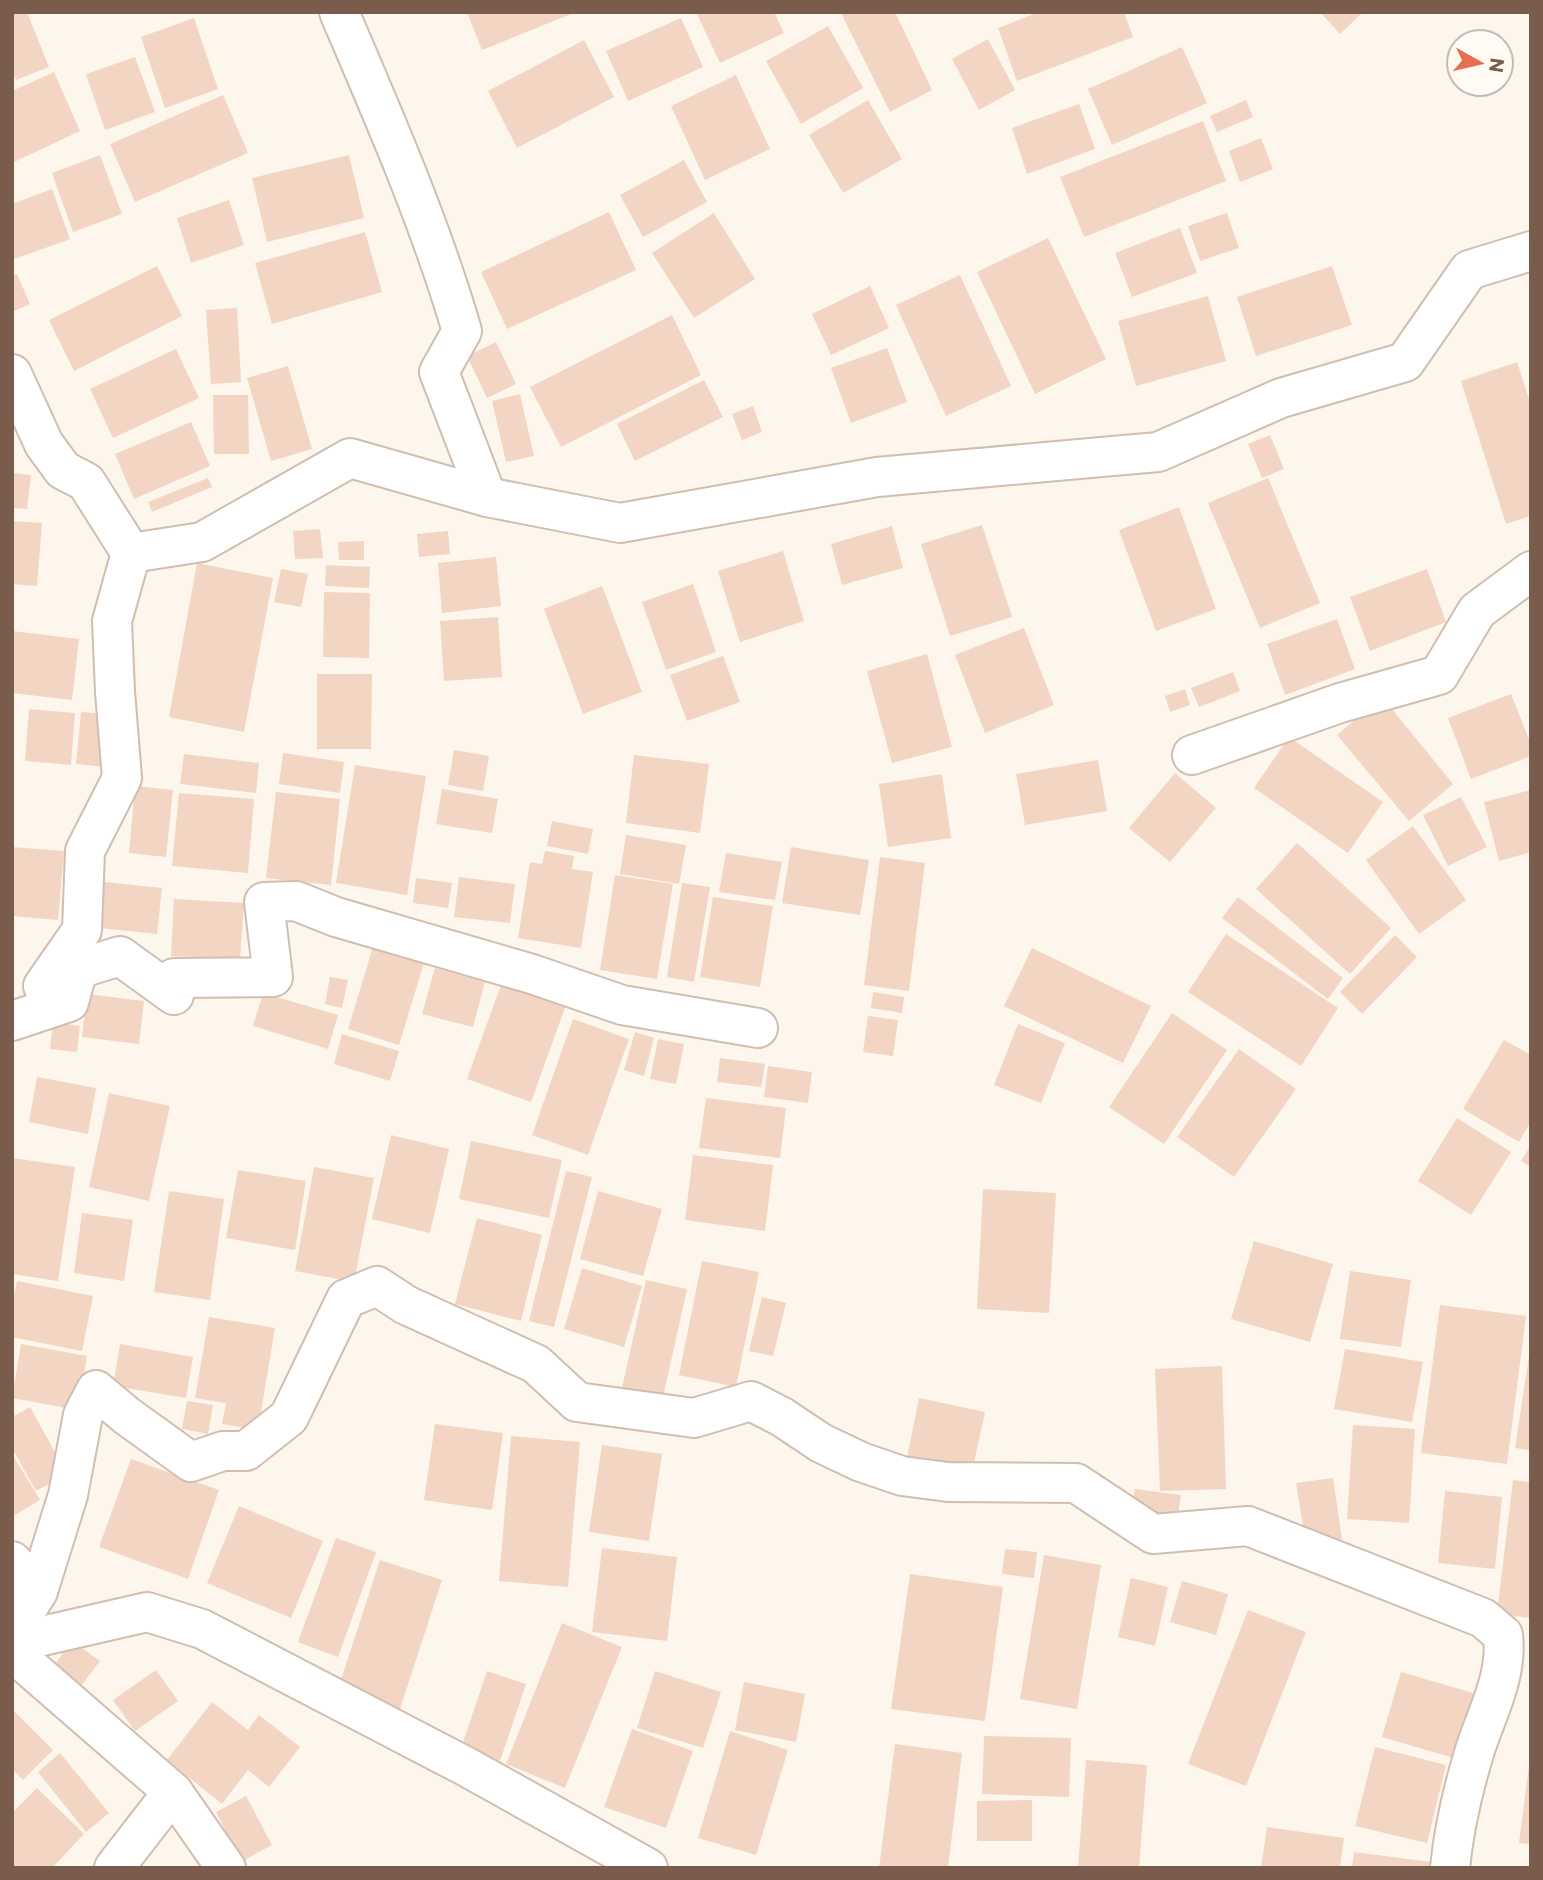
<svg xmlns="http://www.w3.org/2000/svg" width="1543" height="1880" font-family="Commissioner,sans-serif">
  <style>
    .building { fill: #f3d5c3 }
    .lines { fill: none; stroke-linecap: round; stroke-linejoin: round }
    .street-casing { stroke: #d1beb0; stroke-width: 42 }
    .street { stroke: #fff; stroke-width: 38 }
  </style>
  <rect width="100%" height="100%" fill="#fdf6ec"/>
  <g class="building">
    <path d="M14,12H27L49,67L16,80L12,71V13Z"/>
    <path d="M467,12H576L482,50Z"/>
    <path d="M696,12H774L784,33L720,63Z"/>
    <path d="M843,12H895L932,90L890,112L841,13Z"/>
    <path d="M1039,12H1124L1133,37L1017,81L998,28Z"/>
    <path d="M1320,12H1363L1340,34Z"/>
    <path d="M194,18L218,89L165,108L141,37Z"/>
    <path d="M681,18L703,67L628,101L606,51Z"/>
    <path d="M828,26L863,88L801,124L766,61Z"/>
    <path d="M988,39L1015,90L979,110L952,59Z"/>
    <path d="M584,40L614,97L517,148L488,91Z"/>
    <path d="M1182,47L1207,103L1112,145L1088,89Z"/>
    <path d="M135,57L155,112L105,130L86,74Z"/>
    <path d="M54,72L80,131L12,163V91Z"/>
    <path d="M736,75L770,149L705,180L671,106Z"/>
    <path d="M223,95L248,153L135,202L110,144Z"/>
    <path d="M868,100L902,159L843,193L809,135Z"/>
    <path d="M1246,100L1253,117L1217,132L1210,116Z"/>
    <path d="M1079,104L1095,149L1027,174L1012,128Z"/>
    <path d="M1203,121L1226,181L1084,237L1060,177Z"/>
    <path d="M1261,138L1273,169L1240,182L1229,151Z"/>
    <path d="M100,155L122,214L73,232L52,173Z"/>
    <path d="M349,155L364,218L267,242L252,178Z"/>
    <path d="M684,160L707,202L643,237L620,195Z"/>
    <path d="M52,189L70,239L12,260V204Z"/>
    <path d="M229,200L244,245L191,263L177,218Z"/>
    <path d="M609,212L636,270L507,329L481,272Z"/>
    <path d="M714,213L755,279L694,318L652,253Z"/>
    <path d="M1227,213L1239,248L1200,261L1188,226Z"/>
    <path d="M1180,228L1197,273L1132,297L1115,253Z"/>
    <path d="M365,232L382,292L272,324L255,263Z"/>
    <path d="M1048,238L1106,359L1035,394L977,272Z"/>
    <path d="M157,266L182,316L74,371L49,320Z"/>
    <path d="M1332,266L1352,325L1256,356L1237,297Z"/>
    <path d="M17,274L30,304L12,312V276Z"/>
    <path d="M960,275L1011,386L946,416L896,305Z"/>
    <path d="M870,286L889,328L831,355L812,314Z"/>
    <path d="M1208,296L1226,361L1136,386L1118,321Z"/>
    <path d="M237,308L241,382L211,384L206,310Z"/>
    <path d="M672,315L701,375L561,447L530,387Z"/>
    <path d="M496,342L516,384L487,398L467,356Z"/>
    <path d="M887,348L907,402L851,423L831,368Z"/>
    <path d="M176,349L199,398L113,438L90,389Z"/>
    <path d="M1517,362L1531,405V516L1506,524L1461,381Z"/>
    <path d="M288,366L312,449L271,461L247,378Z"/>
    <path d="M704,380L723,417L635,461L617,424Z"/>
    <path d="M520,394L534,456L506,462L492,401Z"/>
    <path d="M213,395H248L249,454H214Z"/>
    <path d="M753,406L762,432L742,440L732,414Z"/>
    <path d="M191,422L210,466L134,499L115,454Z"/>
    <path d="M1270,435L1284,469L1262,478L1248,444Z"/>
    <path d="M12,473L31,475L27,509L12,508Z"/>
    <path d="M208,478L212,487L152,512L148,502Z"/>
    <path d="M1268,478L1320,603L1260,628L1208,503Z"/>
    <path d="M1179,507L1216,609L1156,631L1119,530Z"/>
    <path d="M12,521L42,523L37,586L12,584Z"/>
    <path d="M982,525L1012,617L950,636L921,544Z"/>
    <path d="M892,526L903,568L842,585L831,544Z"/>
    <path d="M320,529L323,558L295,559L293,531Z"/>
    <path d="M448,531L450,554L419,557L417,534Z"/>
    <path d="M364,541V560H339L338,542Z"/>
    <path d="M783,551L804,621L740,642L718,571Z"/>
    <path d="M496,557L501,606L442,613L438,563Z"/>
    <path d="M197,563L273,578L244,732L169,717Z"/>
    <path d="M326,565L370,567L369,588L325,586Z"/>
    <path d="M281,569L308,574L301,607L274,602Z"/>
    <path d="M1427,569L1446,622L1370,651L1350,597Z"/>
    <path d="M693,584L716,652L666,670L642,602Z"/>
    <path d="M602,586L642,692L583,714L544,609Z"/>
    <path d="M324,592L370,593L369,658L323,657Z"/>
    <path d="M498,617L502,677L444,681L440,621Z"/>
    <path d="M1337,619L1355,669L1285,695L1267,644Z"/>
    <path d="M1024,628L1054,705L985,733L955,655Z"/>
    <path d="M12,631L79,639L72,700L12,693Z"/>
    <path d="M927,654L952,747L892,763L867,671Z"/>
    <path d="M723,656L740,702L687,721L670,675Z"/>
    <path d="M1233,672L1240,691L1199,707L1191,688Z"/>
    <path d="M317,674H372L371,749H317Z"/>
    <path d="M1185,689L1190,705L1170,712L1165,696Z"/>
    <path d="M1511,694L1531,744V756L1471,779L1448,718Z"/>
    <path d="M1382,697L1453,784L1409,821L1337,735Z"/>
    <path d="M29,709L75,713L71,765L25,761Z"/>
    <path d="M81,712L109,714L105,767L76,764Z"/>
    <path d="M1289,737L1383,802L1348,853L1254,788Z"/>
    <path d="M454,750L489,756L483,791L448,785Z"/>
    <path d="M283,753L344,762L340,793L279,784Z"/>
    <path d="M184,754L259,763L256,793L180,784Z"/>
    <path d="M634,755L709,764L700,833L626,823Z"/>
    <path d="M1098,760L1107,811L1025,825L1016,774Z"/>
    <path d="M355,765L426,776L407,895L336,883Z"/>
    <path d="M1175,773L1216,808L1170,862L1129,828Z"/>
    <path d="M942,774L951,838L888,847L879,784Z"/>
    <path d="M135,786L173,790L166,857L129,853Z"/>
    <path d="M442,789L498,799L492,833L436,824Z"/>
    <path d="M1531,790V852L1499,861L1484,802Z"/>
    <path d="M276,792L340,799L331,885L266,878Z"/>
    <path d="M179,793L254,799L248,873L172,866Z"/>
    <path d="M1461,797L1487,847L1448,866L1423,815Z"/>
    <path d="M552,821L593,829L588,854L547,846Z"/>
    <path d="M1413,826L1466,900L1419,934L1366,860Z"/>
    <path d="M626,835L686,845L679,884L620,874Z"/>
    <path d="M1297,843L1391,928L1350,974L1256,889Z"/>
    <path d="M12,847L64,851L58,920L12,916Z"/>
    <path d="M791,847L869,860L860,915L782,903Z"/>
    <path d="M545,851L574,856L572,869L593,872L581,948L518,938L530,862L542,864Z"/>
    <path d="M726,853L782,862L775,900L719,892Z"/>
    <path d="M880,857L925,863L909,991L864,985Z"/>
    <path d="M615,875L673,884L657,979L600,970Z"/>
    <path d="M459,877L515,884L510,923L454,917Z"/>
    <path d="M416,878L452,883L448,908L413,903Z"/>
    <path d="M95,881L162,888L157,934L90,927Z"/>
    <path d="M682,883L710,887L694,982L667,977Z"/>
    <path d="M713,897L773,906L760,987L700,977Z"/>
    <path d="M1238,897L1343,978L1328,999L1222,918Z"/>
    <path d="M174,899L244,903L240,959L171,956Z"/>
    <path d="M1226,934L1338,1008L1301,1066L1188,992Z"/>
    <path d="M1395,935L1417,957L1362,1014L1340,992Z"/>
    <path d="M376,937L427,953L399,1045L348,1029Z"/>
    <path d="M1032,948L1151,1006L1123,1063L1004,1006Z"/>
    <path d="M435,968L485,982L473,1027L422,1014Z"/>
    <path d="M330,977L348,980L342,1008L325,1004Z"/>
    <path d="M502,982L566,1005L531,1102L467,1079Z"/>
    <path d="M873,992L904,997L902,1013L871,1008Z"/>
    <path d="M263,993L338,1015L328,1049L253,1026Z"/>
    <path d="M87,994L144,1001L139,1044L82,1037Z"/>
    <path d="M1172,1013L1227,1050L1164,1144L1109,1107Z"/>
    <path d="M868,1016L898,1020L893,1056L863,1052Z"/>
    <path d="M573,1019L629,1039L588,1155L532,1135Z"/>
    <path d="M53,1022L80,1026L77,1052L50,1049Z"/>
    <path d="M1018,1024L1065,1043L1041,1103L994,1085Z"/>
    <path d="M635,1032L654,1038L644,1076L624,1070Z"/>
    <path d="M342,1034L399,1051L390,1081L334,1064Z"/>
    <path d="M658,1039L684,1044L676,1084L650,1079Z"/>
    <path d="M1504,1040L1531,1055V1121L1519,1142L1463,1109Z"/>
    <path d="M1239,1049L1296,1089L1234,1177L1177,1137Z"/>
    <path d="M720,1058L765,1064L761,1087L717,1082Z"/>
    <path d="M768,1066L812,1072L808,1103L764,1097Z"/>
    <path d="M37,1077L96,1088L88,1134L29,1122Z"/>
    <path d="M109,1093L170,1106L149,1201L89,1187Z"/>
    <path d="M706,1098L786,1108L780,1158L699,1148Z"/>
    <path d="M1457,1118L1511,1152L1471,1215L1418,1181Z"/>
    <path d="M391,1135L449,1149L430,1233L372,1219Z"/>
    <path d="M471,1141L562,1160L549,1218L459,1199Z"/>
    <path d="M1531,1145V1167L1521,1161Z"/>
    <path d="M693,1155L773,1165L765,1231L685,1220Z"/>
    <path d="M12,1158L75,1167L58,1281L12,1274Z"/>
    <path d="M314,1167L374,1178L354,1282L295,1271Z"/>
    <path d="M238,1170L306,1181L295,1250L226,1238Z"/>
    <path d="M566,1171L592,1177L554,1327L529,1321Z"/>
    <path d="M983,1189L1056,1193L1049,1313L977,1309Z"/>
    <path d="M169,1191L224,1199L210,1300L154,1292Z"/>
    <path d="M598,1191L662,1209L643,1276L580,1259Z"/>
    <path d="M82,1213L133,1220L124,1281L74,1273Z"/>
    <path d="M477,1218L542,1235L521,1321L455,1304Z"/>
    <path d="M1254,1241L1333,1264L1310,1342L1231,1319Z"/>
    <path d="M702,1261L759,1272L736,1387L679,1375Z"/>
    <path d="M582,1268L642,1286L624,1347L564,1329Z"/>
    <path d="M1350,1271L1411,1280L1401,1347L1340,1339Z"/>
    <path d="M646,1280L687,1289L663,1397L622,1388Z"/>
    <path d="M17,1281L93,1296L82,1351L12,1337V1304Z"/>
    <path d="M762,1297L786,1303L773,1356L749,1351Z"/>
    <path d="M1440,1305L1526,1316L1507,1464L1421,1453Z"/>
    <path d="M209,1317L275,1328L258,1430L222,1424L226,1403L195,1398Z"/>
    <path d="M21,1344L87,1356L78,1410L12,1398Z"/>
    <path d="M120,1344L193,1357L186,1398L113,1386Z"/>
    <path d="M1345,1349L1423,1362L1412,1422L1334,1409Z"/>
    <path d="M1529,1356H1531V1450L1515,1448Z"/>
    <path d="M1222,1366L1226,1489L1160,1491L1155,1369Z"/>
    <path d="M919,1398L985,1412L972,1472L907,1458Z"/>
    <path d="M187,1401L213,1405L208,1434L182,1429Z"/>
    <path d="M30,1407L67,1474L36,1491L12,1448V1417Z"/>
    <path d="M435,1424L503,1433L492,1510L424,1500Z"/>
    <path d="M1353,1425L1415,1429L1409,1523L1347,1519Z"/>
    <path d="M511,1436L580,1442L568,1587L499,1581Z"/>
    <path d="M602,1445L662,1454L649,1541L589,1532Z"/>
    <path d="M12,1454L40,1500L12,1517Z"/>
    <path d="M131,1459L219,1490L188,1579L99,1547Z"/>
    <path d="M1333,1478L1342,1539L1306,1544L1296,1483Z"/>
    <path d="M1513,1480L1531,1482V1618L1497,1614Z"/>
    <path d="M1135,1489L1181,1495L1177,1521L1131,1515Z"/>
    <path d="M1445,1491L1502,1497L1495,1569L1438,1563Z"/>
    <path d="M239,1506L323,1541L291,1618L207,1583Z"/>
    <path d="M336,1538L376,1552L338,1657L298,1642Z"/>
    <path d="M602,1548L677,1557L667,1641L592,1632Z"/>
    <path d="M1005,1549L1037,1552L1034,1578L1002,1574Z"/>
    <path d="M1044,1555L1101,1565L1077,1709L1020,1699Z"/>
    <path d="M380,1560L442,1580L400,1709L338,1689Z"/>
    <path d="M910,1574L1003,1587L985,1721L891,1709Z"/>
    <path d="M1131,1578L1168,1587L1155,1646L1118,1637Z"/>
    <path d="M1182,1581L1228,1594L1216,1635L1170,1622Z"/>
    <path d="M1248,1610L1306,1632L1246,1786L1188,1764Z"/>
    <path d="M562,1623L622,1647L565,1788L506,1764Z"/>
    <path d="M72,1641L100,1661L74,1695L48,1674Z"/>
    <path d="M156,1670L178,1701L135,1731L113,1700Z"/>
    <path d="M487,1671L526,1684L500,1761L461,1748Z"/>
    <path d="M655,1671L721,1692L703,1748L637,1728Z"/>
    <path d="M1401,1672L1487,1697L1467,1762L1382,1737Z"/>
    <path d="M744,1682L805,1694L796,1742L735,1730Z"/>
    <path d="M212,1702L248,1730L259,1715L300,1747L269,1787L248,1770L222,1804L167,1760Z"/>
    <path d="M15,1712L53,1750L23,1780L12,1769V1714Z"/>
    <path d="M632,1729L693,1751L666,1828L604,1807Z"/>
    <path d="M730,1731L788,1750L756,1855L698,1838Z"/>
    <path d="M984,1736L1071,1738L1069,1797L982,1794Z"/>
    <path d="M895,1744L962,1753L948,1868H879Z"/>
    <path d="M1375,1747L1446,1765L1427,1843L1355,1826Z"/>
    <path d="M60,1753L109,1813L86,1832L38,1772Z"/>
    <path d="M1086,1760L1147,1765L1139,1868H1078Z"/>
    <path d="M1529,1766H1531V1844L1519,1843Z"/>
    <path d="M37,1788L84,1834L52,1868H12V1813Z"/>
    <path d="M246,1796L272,1845L241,1862L216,1812Z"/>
    <path d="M1032,1800V1841H977V1801Z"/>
    <path d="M1267,1827L1344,1838L1340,1868H1261Z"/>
    <path d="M1354,1852L1431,1862L1430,1868H1352Z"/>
  </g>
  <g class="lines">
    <defs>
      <g id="street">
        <path d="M339,12C384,117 430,222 462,331L439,372L487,497"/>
        <path d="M12,374L44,444L63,470L86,482L131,553L112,621L115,692L122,778L85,851L82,930L43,986"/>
        <path d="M131,553L202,542L350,458L487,497L620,523L877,477L1158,452L1281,398L1405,362L1469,270L1531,251"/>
        <path d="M1192,755L1340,703L1439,675L1477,611L1531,571"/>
        <path d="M12,1021L69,1002L78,969L120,956L174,995V978L273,977L264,902L296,901L336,917L532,974L622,1005L758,1028"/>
        <path d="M12,1561L38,1591L27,1609"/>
        <path d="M38,1591L68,1495L83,1415L96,1390L127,1416L191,1462L223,1451H246L289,1417L346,1299L377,1286L406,1305L536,1364L577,1402L694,1418L751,1401L782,1417L821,1443L861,1462L902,1476L948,1482L1076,1483L1153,1534L1248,1526L1483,1618L1503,1635C1508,1676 1487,1712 1475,1750C1463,1789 1454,1827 1450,1868"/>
        <path d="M12,1643L147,1612L202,1629L465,1766L648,1868"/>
        <path d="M12,1652L173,1792L226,1868"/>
        <path d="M114,1868L173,1792"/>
      </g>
    </defs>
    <use href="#street" class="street-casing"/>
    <use href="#street" class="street"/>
  </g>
  <rect width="1543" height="1880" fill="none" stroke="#7a5c4d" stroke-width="28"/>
  <g transform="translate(1480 63) rotate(98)"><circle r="33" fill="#fffaf3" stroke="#cabbb1" stroke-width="2"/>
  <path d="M0-5L12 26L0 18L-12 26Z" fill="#e76f51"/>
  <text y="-10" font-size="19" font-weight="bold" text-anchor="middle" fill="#7a5c4d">N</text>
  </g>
</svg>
